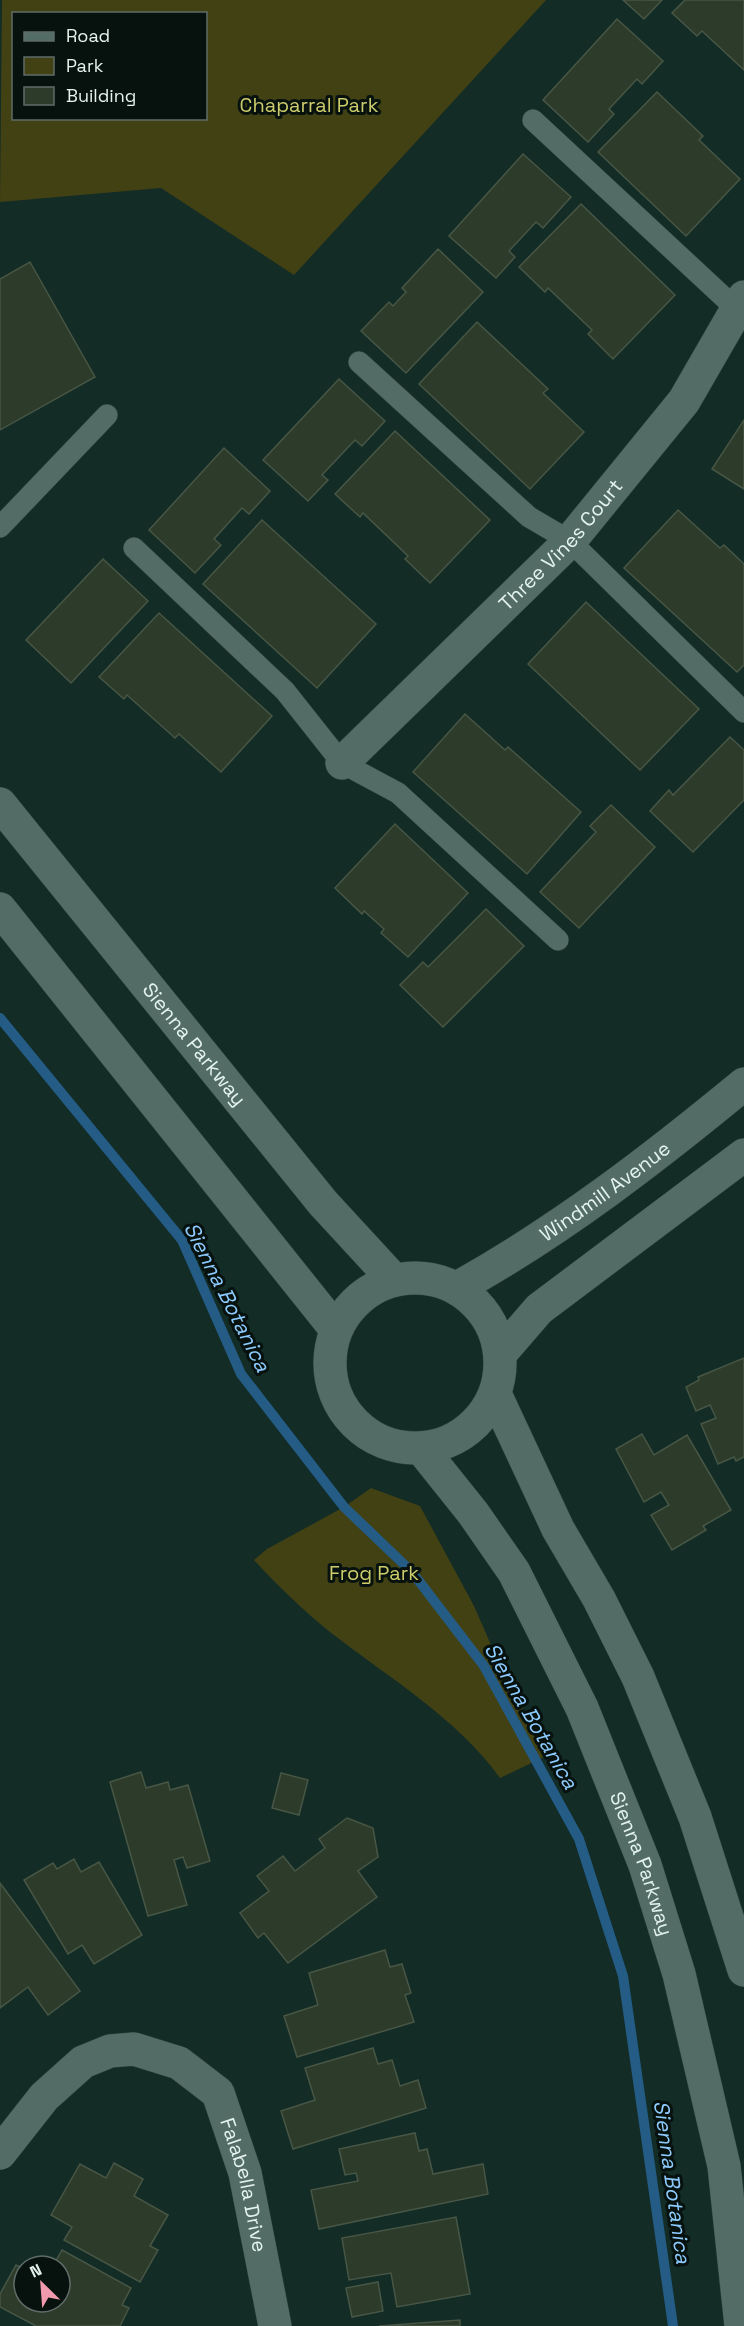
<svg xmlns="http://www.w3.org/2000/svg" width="744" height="2326" font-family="'Space Grotesk',sans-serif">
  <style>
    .green { fill: #424114; fill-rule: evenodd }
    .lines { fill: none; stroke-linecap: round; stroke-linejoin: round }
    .stream { stroke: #245c86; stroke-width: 10 }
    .building { fill: #2d3b2b; stroke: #475645; stroke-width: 1.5 }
    .service-casing { stroke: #324540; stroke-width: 22 }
    .minor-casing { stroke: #324540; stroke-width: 34 }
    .tertiary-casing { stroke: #324540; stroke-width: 34 }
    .secondary-casing { stroke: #324540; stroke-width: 34 }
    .service { stroke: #536d66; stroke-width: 21 }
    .minor { stroke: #536d66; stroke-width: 33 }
    .tertiary { stroke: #536d66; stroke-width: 33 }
    .secondary { stroke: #536d66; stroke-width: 33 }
    .labels { text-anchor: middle; stroke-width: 6; stroke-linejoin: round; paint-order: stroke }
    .park-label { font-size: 20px; fill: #cdcc6b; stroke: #07120f }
    .street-label { font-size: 20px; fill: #e4f3ee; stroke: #07120f }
    .water-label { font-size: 21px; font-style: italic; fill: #8dcbfe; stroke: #07120f }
  </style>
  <rect width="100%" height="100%" fill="#132c26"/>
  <g class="green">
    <path d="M2,0H546L294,275L161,188L0,202ZM14,14H206V118H14Z"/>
    <path d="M371,1488L420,1506L474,1606L495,1654L546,1756L500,1778C456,1717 389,1678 330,1632C303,1610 278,1586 254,1560L267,1549L344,1507Z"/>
  </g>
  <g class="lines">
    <path class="stream" d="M0,1018L182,1240L241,1374L344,1507L412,1572L484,1666L579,1839L623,1976L673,2326"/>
  </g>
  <g class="building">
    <path d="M623,0H662L644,19Z"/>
    <path d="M685,0H744V70L702,31L697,36L672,13Z"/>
    <path d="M617,19L663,61L642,84L637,79L609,109L614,114L588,142L543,100Z"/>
    <path d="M657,92L703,136L699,140L740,179L686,236L598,152Z"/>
    <path d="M523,154L571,197L543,228L536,222L509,251L515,257L496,278L449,236Z"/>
    <path d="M581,204L675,295L613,359L588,334L592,330L548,288L545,292L519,267Z"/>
    <path d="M438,249L483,292L406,373L361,331L389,302L393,306L406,292L402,288Z"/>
    <path d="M30,262L95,377L0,430V279Z"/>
    <path d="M477,322L548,389L543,393L584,432L530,489L419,384Z"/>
    <path d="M339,379L385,421L362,446L355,440L322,475L328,480L308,501L263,460Z"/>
    <path d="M744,420V489L712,469Z"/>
    <path d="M395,431L490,520L430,583L405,559L408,556L363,513L360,517L335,494Z"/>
    <path d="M224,448L270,491L249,514L242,508L214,539L221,545L195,573L149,530Z"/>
    <path d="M678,510L720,548L724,545L744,564V665L737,672L624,568Z"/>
    <path d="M262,520L376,624L317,688L203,584Z"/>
    <path d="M103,559L148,601L71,683L26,640Z"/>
    <path d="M586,602L699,709L640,770L528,664Z"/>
    <path d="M159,613L272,716L221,772L179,734L175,738L127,695L124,699L99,677Z"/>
    <path d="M465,714L505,750L508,747L581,812L527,874L413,772Z"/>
    <path d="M730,737L744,750V800L693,852L650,811L669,790L673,795Z"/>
    <path d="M611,805L655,847L579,928L540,892L596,832L590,826Z"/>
    <path d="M395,824L468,893L408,957L381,933L384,929L364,911L362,914L335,888Z"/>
    <path d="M486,909L524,946L443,1027L400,985L423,962L428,967Z"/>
    <path d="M744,1358V1457L736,1461L734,1457L718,1464L701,1424L716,1418L710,1405L696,1411L686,1387L699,1380L698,1377Z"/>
    <path d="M642,1434L654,1455L687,1435L731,1510L703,1526L706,1530L672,1550L651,1515L669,1505L661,1492L644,1502L616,1449Z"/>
    <path d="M141,1772L146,1788L168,1782L170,1790L188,1785L210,1861L187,1868L183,1857L174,1860L187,1905L148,1916L110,1782Z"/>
    <path d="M281,1773L308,1780L299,1815L272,1808Z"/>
    <path d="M347,1818L373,1828L378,1857L358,1871L377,1897L288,1963L264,1933L258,1938L240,1913L269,1891L257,1876L283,1856L295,1871L325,1848L319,1839Z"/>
    <path d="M74,1859L81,1872L99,1862L142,1935L94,1964L82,1945L68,1954L24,1880L53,1863L57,1869Z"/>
    <path d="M0,1883L80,1991L48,2015L28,1987L0,2008Z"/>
    <path d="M385,1950L390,1967L402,1964L411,1993L405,1995L414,2022L297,2057L284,2016L318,2005L309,1973Z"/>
    <path d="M373,2048L378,2064L392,2060L400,2086L418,2080L426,2108L293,2149L281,2111L315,2100L305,2068Z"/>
    <path d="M415,2133L419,2151L427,2149L433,2174L483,2164L488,2194L319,2229L311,2190L358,2181L356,2173L345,2175L339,2149Z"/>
    <path d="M114,2163L143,2179L134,2196L168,2215L150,2246L158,2250L140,2282L64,2240L72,2227L51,2215L80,2164L106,2178Z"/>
    <path d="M456,2217L470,2294L397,2307L391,2273L349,2280L342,2238Z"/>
    <path d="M62,2250L131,2288L122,2305L129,2308L120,2326H36L0,2307V2294L16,2265L24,2269V2302H60V2266H53Z"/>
    <path d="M378,2282L383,2311L352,2317L346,2288Z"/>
    <path d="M460,2320V2326H379Z"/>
  </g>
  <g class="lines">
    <defs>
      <g id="service">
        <path d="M533,120L744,316"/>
        <path d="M359,362L529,517L570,541L744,712"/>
        <path d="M0,527L107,415"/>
        <path d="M134,548L285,691L342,763L398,793L558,940"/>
      </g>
      <g id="minor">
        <path id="s1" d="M342,763L570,541L684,401L744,297"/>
        <path id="s2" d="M0,2153L44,2097L83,2062L110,2051L134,2049L179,2063L218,2093L245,2173L275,2326"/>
      </g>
      <g id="tertiary">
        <path id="s3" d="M457,1288C561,1230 653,1159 744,1084"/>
        <path d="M501,1353L539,1309L744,1155"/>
      </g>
      <g id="secondary">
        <path id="s4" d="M0,804L323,1203L393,1279"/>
        <path d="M0,909L334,1327"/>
        <circle cx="415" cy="1363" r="85"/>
        <path d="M496,1396L558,1529L599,1599L638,1677L695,1817L744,1970"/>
        <path id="s5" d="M421,1448L473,1513L514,1572L582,1708L645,1865L679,1974L724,2166L741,2326"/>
      </g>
    </defs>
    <use href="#service" class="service-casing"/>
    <use href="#minor" class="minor-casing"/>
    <use href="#tertiary" class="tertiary-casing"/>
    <use href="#secondary" class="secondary-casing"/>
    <use href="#service" class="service"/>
    <use href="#minor" class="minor"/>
    <use href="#tertiary" class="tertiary"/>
    <use href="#secondary" class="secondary"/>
  </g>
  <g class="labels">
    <g class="park-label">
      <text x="309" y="112">Chaparral Park</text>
      <text x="374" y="1580">Frog Park</text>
    </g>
    <g class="street-label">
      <text dy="7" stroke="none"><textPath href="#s1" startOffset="309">Three Vines Court</textPath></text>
      <text dy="7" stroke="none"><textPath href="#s4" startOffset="309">Sienna Parkway</textPath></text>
      <text dy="7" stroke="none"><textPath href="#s3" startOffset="177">Windmill Avenue</textPath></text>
      <text dy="7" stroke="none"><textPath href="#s5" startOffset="474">Sienna Parkway</textPath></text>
      <text dy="7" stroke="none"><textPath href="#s2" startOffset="369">Falabella Drive</textPath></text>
    </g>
    <g class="water-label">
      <text transform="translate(227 1297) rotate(63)" y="7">Sienna Botanica</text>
      <text transform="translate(531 1716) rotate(60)" y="7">Sienna Botanica</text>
      <text transform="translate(672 2182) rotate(82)" y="7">Sienna Botanica</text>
    </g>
  </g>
  <rect x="12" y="12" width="195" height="108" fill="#07120f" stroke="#5f6c68" stroke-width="1.5"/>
  <rect x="24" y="32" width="30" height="9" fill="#536d66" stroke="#5f6c68" stroke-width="1.5"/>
  <text x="66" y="42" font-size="18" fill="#e4f3ee">Road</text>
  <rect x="24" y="57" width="30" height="18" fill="#424114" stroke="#5f6c68" stroke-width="1.5"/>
  <text x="66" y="72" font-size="18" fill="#e4f3ee">Park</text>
  <rect x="24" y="87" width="30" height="18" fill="#2d3b2b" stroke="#5f6c68" stroke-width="1.5"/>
  <text x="66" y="102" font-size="18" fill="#e4f3ee">Building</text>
  <g transform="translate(42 2284) rotate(335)"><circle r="28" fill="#07120f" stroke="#5f6c68" stroke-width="1.5"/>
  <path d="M0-4.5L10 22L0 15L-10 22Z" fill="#f29aad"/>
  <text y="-9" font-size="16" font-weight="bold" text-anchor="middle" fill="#e4f3ee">N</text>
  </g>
</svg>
